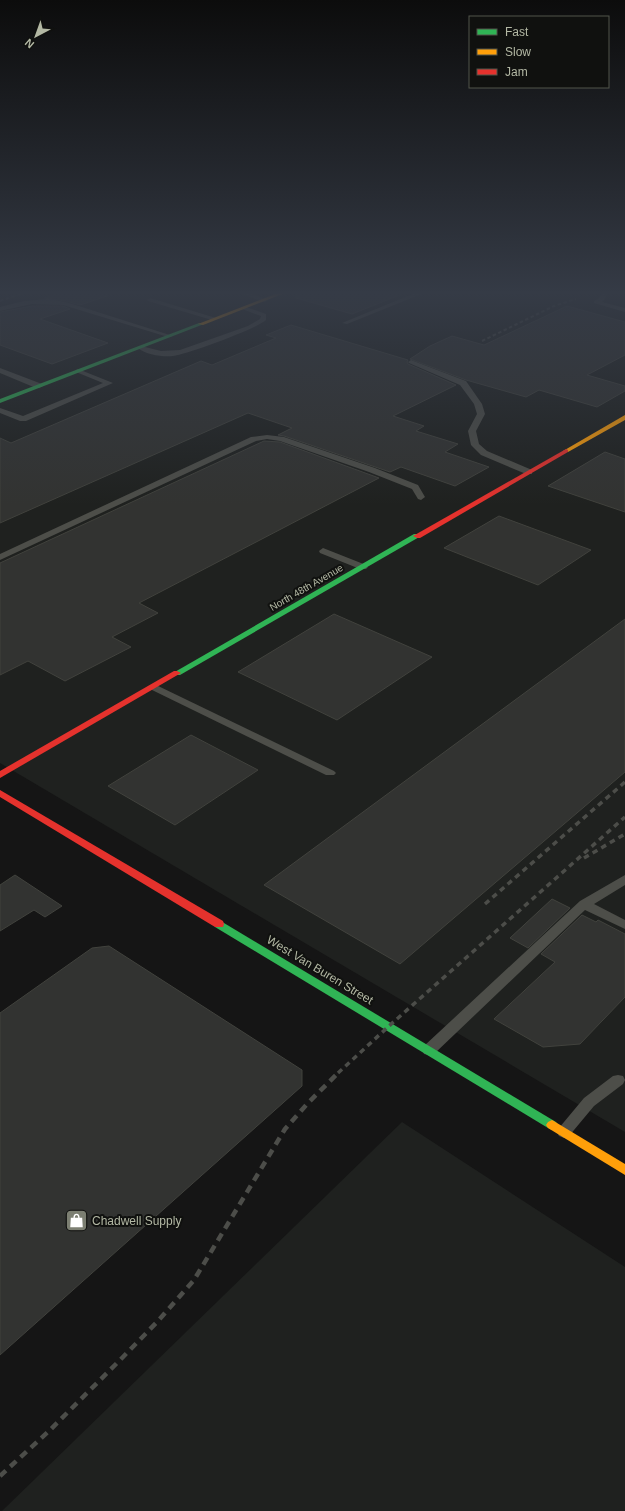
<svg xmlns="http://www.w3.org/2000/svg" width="625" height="1511" font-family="Helvetica,sans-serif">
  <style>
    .built { fill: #1f211f }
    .building { fill: #323331; stroke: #41423d }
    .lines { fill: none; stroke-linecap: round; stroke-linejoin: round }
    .lane { fill: #4d4e49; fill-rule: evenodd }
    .fast { fill: #30b455; fill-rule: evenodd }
    .slow { fill: #ff9f0a; fill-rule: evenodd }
    .jam { fill: #e5322d; fill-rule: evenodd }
    .rail-far2 { stroke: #4c4d49; stroke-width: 2; stroke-dasharray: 3.5 2.5; stroke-linecap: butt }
    .rail-far1 { stroke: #4c4d49; stroke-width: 3.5; stroke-dasharray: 5.5 4.5; stroke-linecap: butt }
    .rail { stroke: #4c4d49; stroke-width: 4.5; stroke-dasharray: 8 6; stroke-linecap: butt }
    .labels { text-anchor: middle; stroke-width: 4; stroke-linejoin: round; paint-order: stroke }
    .street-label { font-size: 10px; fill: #b3b8a4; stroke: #10110f }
    .near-street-label { font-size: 12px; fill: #b3b8a4; stroke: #10110f }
    .near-poi-label { font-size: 12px; fill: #b3b8a4; stroke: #10110f; text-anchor: start }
  </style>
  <rect width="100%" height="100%" fill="#151515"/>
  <g class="built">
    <path d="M0,293H625V1132L0,763Z"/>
    <path d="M402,1122L625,1267V1511H2Z"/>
  </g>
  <g class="building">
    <path d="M58,293H106L107,296L80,305L66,301L44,298Z"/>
    <path d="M296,293H402V294L352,314L296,298Z"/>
    <path d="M32,306H63L70,309L40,319L108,343L52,364L0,345V312Z"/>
    <path d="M567,306L625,322V355L587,375L625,386V391L597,407L539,390L526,397L466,380L410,359L430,346L452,336L484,345Z"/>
    <path d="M291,325L408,360L407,362L408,364L456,385L393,416L424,426L416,431L458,444L445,452L489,467L455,486L401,467L390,472L284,436L278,435L292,428L248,413L0,523V438L11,443L201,361L212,365L276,338L266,335Z"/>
    <path d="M264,441L280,442L379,478L139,603L158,613L112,637L131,647L65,681L28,661L0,675V563Z"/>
    <path d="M605,452L625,459V512L548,486Z"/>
    <path d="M499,516L591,550L538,585L444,548Z"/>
    <path d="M334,614L432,657L337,720L238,672Z"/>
    <path d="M625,619V772L400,964L264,885Z"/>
    <path d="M191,735L258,770L175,825L108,786Z"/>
    <path d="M15,875L62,906L45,917L34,910L0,931V885Z"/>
    <path d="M552,899L570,908L528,948L510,938Z"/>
    <path d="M582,915L596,922L598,920L625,934V997L580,1044L543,1047L494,1019L555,962L541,954Z"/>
    <path d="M109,946L302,1070V1086L0,1355V1013L92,948Z"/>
  </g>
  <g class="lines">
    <g class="lane">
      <path d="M239,293H249L268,300L265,302Z"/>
      <path d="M415,293H424L347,324L342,323Z"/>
      <path d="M602,293H608L604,300L602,302L625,308V312L594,303V301L599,298Z"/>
      <path d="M150,298L216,318L217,319L212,320L148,301L147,300Z"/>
      <path d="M48,299L66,302L173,336L168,337L63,305L32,304L0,311V307L24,301Z"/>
      <path d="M242,307H246L266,314V320C256,329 188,354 173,356C163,357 146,355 138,348L141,346L161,351L180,350L248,326L260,319L261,316L242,309Z"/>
      <path d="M411,360L466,381L482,404L485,414L476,431L479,444L487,451L532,470V474H526L481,455L471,445L468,431L477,414L474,404L460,385L409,363L408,362Z"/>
      <path d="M0,368L42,384L43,386L39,388H36L0,373Z"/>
      <path d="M78,369L113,383L26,421H20L0,413V408L23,416L103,383L76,372V370Z"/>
      <path d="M267,435L284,437L375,468L418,485L425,497L421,500L418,499L412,489L369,472L280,441L267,439L256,441L0,560V554L251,437Z"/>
      <path d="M323,548L366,565L368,567L366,569H360L320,553L319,551Z"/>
      <path d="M154,684L334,771L336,773L334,775H326L150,689L149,687Z"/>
      <path d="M625,875V885L594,904L625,920V929L585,910L434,1054L429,1055L424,1054L422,1050L424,1046L580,901Z"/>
      <path d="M618,1075L623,1076L625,1080L623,1084L594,1106L569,1136L564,1138L559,1136L557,1132L559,1128L584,1098L613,1076Z"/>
    </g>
    <g class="fast">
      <path d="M199,323L204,324L0,403V399Z"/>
      <path d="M414,534H417L421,536L180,675H177L173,673Z"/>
      <path d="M219,920L556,1122L558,1125L556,1128L552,1130L548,1128L215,927L214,924L215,921Z"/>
    </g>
    <g class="slow">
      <path d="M278,293H285L203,325L198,324Z"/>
      <path d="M625,415V420L568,452L563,451Z"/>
      <path d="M552,1120L625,1164V1175L548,1128L546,1125L548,1122Z"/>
    </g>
    <g class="jam">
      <path d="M566,449L568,450V452L420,538H417L413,536Z"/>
      <path d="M174,671H177L181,673L0,778V771Z"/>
      <path d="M0,790L223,921L224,924L223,927H215L0,797Z"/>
    </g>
    <g class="rail-far2">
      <path d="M0,301L23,293"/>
      <path d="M482,341L554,306L576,299"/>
    </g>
    <g class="rail-far1">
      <path d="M584,858L625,834"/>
      <path d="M485,904L625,782"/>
      <path d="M338,1073L389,1026L625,817"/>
    </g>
    <path class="rail" d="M0,1476L49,1431L122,1358L158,1321L194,1280L285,1129L307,1104L339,1072"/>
  </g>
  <linearGradient id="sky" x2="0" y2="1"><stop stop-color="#0c0c0c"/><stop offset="0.58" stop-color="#353b46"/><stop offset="1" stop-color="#353b46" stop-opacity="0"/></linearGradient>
  <rect width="625" height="505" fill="url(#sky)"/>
  <defs>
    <symbol id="shop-square" viewBox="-11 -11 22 22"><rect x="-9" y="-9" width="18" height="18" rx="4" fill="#7c7f72" stroke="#10110f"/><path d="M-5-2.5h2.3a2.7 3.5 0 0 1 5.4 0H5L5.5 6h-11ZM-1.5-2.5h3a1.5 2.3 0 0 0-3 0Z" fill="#fff"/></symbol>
  </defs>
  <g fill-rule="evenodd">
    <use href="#shop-square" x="64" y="1208" width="25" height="25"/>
  </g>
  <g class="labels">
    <g class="street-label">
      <text transform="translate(306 587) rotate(-30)" y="4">North 48th Avenue</text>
    </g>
    <g class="near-street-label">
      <text transform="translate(320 970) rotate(31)" y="4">West Van Buren Street</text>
    </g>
    <g class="near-poi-label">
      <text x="92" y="1225">Chadwell Supply</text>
    </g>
  </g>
  <rect x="469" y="16" width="140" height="72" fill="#10110f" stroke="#51544b"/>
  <rect x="477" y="29" width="20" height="6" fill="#30b455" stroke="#51544b"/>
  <text x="505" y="36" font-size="12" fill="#b3b8a4">Fast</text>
  <rect x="477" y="49" width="20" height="6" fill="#ff9f0a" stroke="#51544b"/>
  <text x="505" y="56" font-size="12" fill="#b3b8a4">Slow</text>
  <rect x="477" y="69" width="20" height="6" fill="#e5322d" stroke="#51544b"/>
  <text x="505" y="76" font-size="12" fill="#b3b8a4">Jam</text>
  <g transform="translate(36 36) rotate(221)" stroke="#10110f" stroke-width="3" paint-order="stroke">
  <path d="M0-3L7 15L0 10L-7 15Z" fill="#b3b8a4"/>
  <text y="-6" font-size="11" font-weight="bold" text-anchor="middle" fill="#b3b8a4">N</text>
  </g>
</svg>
